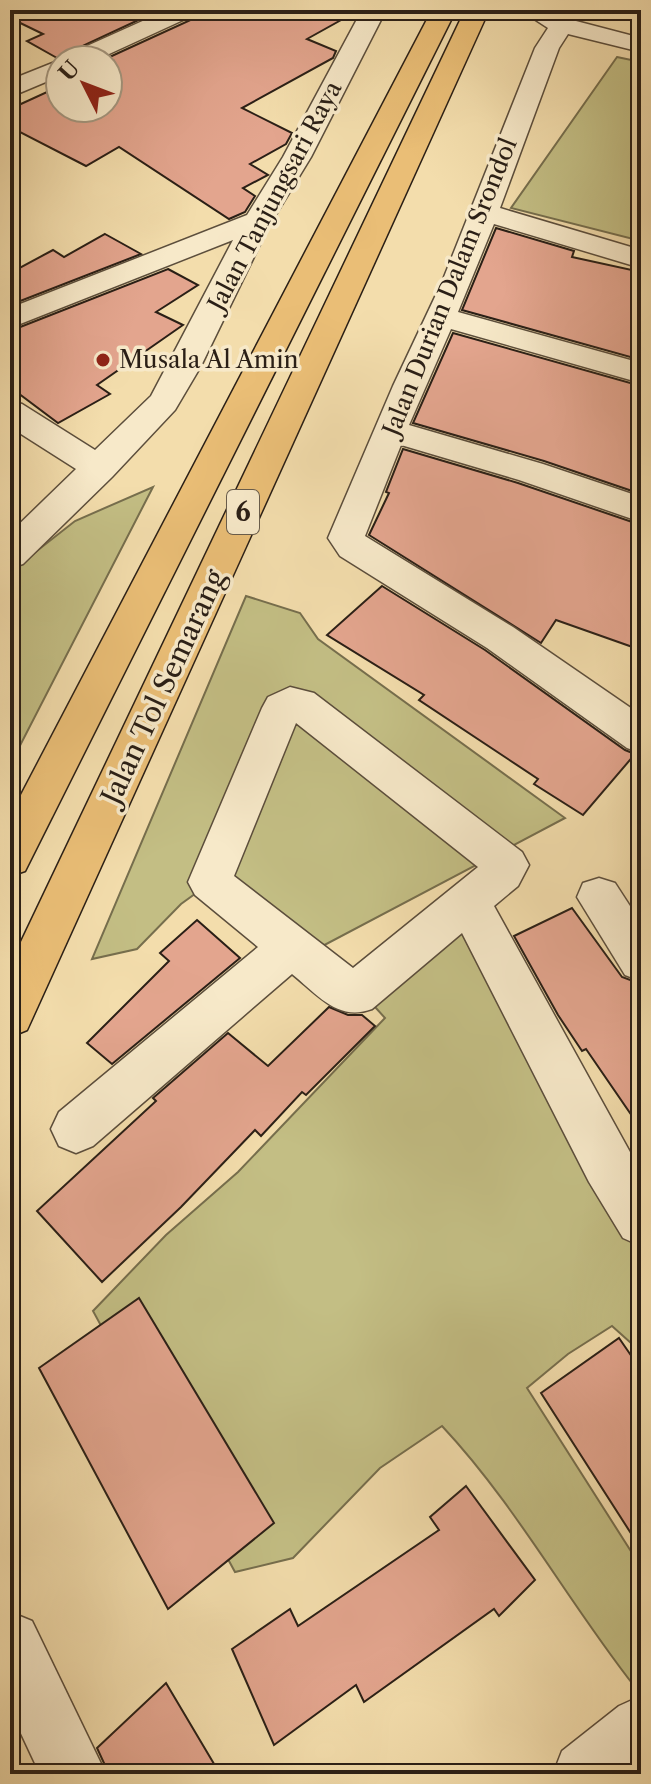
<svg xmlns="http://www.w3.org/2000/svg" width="651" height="1784" font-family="'Libre Caslon Text',serif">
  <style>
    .green { fill: #c3be84; stroke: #766e4d; stroke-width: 2 }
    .building { fill: #e3a58e; stroke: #2a1f16; stroke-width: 2 }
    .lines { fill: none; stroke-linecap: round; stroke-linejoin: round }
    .minor-casing { stroke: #5c4e3c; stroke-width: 3 }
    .highway-casing { stroke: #2a1f16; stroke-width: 3 }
    .minor { fill: #f7e9c9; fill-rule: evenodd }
    .highway { fill: #eabe76; fill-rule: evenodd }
    .poi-dot { fill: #8f2418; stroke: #f7e9c9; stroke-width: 3 }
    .labels { text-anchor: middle; stroke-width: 7; stroke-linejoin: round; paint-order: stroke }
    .far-street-label { font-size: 24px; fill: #2a1f16; stroke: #f7e9c9 }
    .far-poi-label { font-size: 24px; fill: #2a1f16; stroke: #f7e9c9; text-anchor: start }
    .shield { fill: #f7e9c9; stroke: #685c4c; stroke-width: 2 }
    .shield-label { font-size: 26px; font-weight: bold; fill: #2a1f16 }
    .street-label { font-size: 28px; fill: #2a1f16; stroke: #f7e9c9 }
  </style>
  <rect width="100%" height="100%" fill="#f3ddac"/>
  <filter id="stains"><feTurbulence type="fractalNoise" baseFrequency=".0025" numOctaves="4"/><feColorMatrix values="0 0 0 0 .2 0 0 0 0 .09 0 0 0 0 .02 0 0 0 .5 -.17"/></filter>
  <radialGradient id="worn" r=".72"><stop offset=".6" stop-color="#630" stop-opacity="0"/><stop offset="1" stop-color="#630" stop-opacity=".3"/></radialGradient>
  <g class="green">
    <path d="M617,57L641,62V241L511,208Z"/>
    <path d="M153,487L10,765V572L75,521Z"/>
    <path d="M246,596L300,613L318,639L565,818L315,950L217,878L181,904L137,949L92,959Z"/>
    <path d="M466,915L485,930L641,1168V1352L612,1326L568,1354L527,1388L641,1567V1682L635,1687C568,1602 516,1505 442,1426L380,1468L293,1558L235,1572L93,1311L166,1235L238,1172L385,1018L366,997Z"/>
  </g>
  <g class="building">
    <path d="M10,10H160L57,58L27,41L43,34L10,18Z"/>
    <path d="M201,10H359L307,39L336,51L333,58L242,108L292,133L286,144L250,164L268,175L243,188L255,196L245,212L229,219L119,147L86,166L10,127V109L60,86V108H108V63L114,60H103L195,18Z"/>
    <path d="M496,228L574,251L572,257L641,272V360L462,310Z"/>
    <path d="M105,234L141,254L10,305V273L53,250L64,257Z"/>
    <path d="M168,269L198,285L156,312L183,325L97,385L110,394L58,423L10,387V331Z"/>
    <path d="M453,333L641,386V494L544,461L413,423Z"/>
    <path d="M403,449L518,483L641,525V650L556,620L541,643L369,535L389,493L386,492Z"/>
    <path d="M382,586L485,650L625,750L635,754L583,815L534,784L538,779L419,700L424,695L327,635Z"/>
    <path d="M572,908L622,977L641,984V1129L586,1049L582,1051L558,1015L514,936Z"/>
    <path d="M197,920L240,958L112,1064L87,1043L169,961L160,953Z"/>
    <path d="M329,1007L348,1015H362L375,1026L306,1095L302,1092L261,1136L255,1130L181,1207L102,1282L37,1211L156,1101L153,1098L228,1033L268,1066Z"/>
    <path d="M139,1298L274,1523L168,1609L39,1368Z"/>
    <path d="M619,1338L641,1370V1549L541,1393Z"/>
    <path d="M466,1486L535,1580L499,1616L494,1609L364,1702L356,1685L274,1745L232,1649L290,1609L298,1626L439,1530L430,1517Z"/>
    <path d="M166,1683L220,1774H109L97,1748Z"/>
  </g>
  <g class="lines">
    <defs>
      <g id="minor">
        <path d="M167,10H198L194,15L96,60H64L67,55Z"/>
        <path d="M362,10H386L311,157L269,226L201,366L175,410L112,477L23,564L10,568V533L76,469L10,427V401L22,404L95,450L151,396L233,240L10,328V308L247,215L283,157Z"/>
        <path d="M527,10H549L557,14L559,10H583L576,21L641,38V52L568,34L559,48L500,208L641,250V268L494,224L458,312L641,363V383L451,329L409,425L543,464L641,497V522L519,480L401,445L365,536L513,627L641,715V753L627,748L487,648L340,556L328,538L393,386L442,282L535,48L548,28L525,13Z"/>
        <path d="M60,60V76L10,97V80Z"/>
        <path d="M290,687L314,693L522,852L529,865L518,886L494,906L641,1172V1246L623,1238L589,1182L462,933L372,1009C338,1022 318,995 292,974L93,1146L76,1153L59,1146L51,1129L59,1112L258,947L195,895L188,882L262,708L268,697ZM296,723L478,867L353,968L234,876Z"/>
        <path d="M599,878L615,883L641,923V981L625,975L577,897L583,883Z"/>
        <path d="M10,1612L32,1621L106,1774H40L10,1710Z"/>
        <path d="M641,1696V1769L635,1774H553L562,1751L619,1706Z"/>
      </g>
      <g id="highway">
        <path d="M432,10H456L25,871L10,876V816Z"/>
        <path d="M465,10H489L27,1030L10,1037V965Z"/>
      </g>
    </defs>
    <use href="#minor" class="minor-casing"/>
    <use href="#highway" class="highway-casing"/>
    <use href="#minor" class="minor"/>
    <use href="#highway" class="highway"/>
  </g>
  <circle class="poi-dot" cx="103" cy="360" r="8"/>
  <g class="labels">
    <g class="far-street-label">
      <text transform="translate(275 196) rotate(-62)" y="8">Jalan Tanjungsari Raya</text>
      <text transform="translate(450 287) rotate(-68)" y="8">Jalan Durian Dalam Srondol</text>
    </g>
    <g class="far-poi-label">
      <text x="119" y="368">Musala Al Amin</text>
    </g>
    <rect class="shield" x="227" y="490" width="32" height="44" rx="6"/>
    <g class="shield-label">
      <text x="243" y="521">6</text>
    </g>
    <g class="street-label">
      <text transform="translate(163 687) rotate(-65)" y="10">Jalan Tol Semarang</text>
    </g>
  </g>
  <rect width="651" height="1784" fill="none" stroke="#f3ddac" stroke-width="40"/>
  <rect x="12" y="12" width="627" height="1760" fill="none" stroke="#2a1f16" stroke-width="4"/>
  <rect x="20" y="20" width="611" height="1744" fill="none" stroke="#2a1f16" stroke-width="2"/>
  <g transform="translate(84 84) rotate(312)"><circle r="38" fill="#f7e9c9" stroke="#a59881" stroke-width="2"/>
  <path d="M0-6L14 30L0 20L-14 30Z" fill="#8f2418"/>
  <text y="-12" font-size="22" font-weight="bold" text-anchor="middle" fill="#2a1f16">U</text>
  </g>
  <rect width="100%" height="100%" filter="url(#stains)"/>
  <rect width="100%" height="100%" fill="url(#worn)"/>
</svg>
